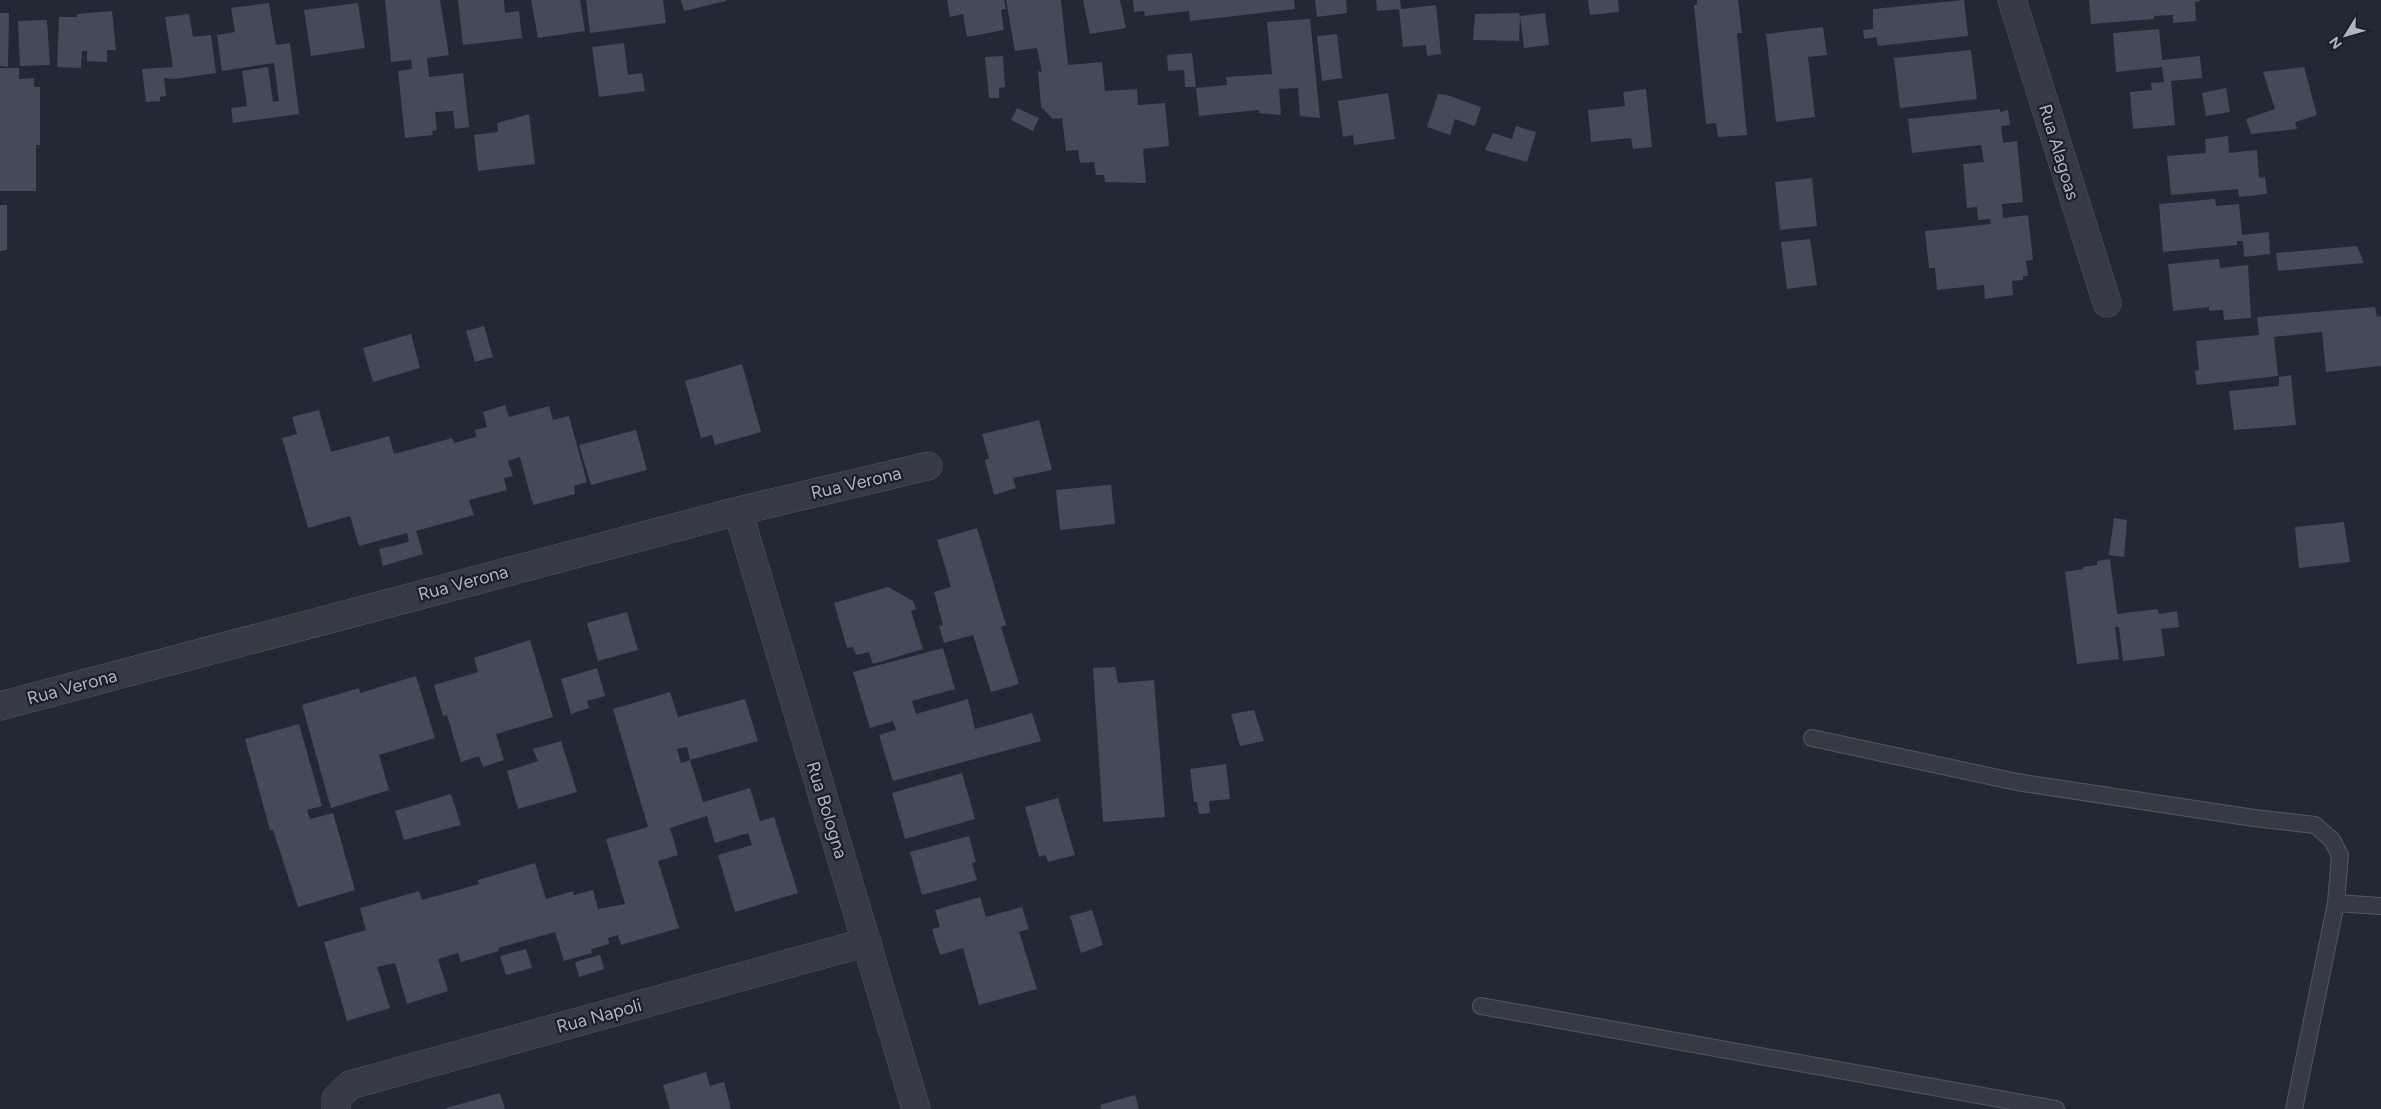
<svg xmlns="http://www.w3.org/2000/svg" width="2381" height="1109" font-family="Figtree,sans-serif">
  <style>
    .building { fill: #434a59; fill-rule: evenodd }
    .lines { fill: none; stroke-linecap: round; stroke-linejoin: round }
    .service-casing { stroke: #525763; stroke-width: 18 }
    .minor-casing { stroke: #525763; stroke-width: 29 }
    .service { stroke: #353a45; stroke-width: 16 }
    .minor { stroke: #353a45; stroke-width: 28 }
    .labels { text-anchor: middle; stroke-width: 4.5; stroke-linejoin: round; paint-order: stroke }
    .street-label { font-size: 18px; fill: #afb4c2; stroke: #1a1f2a }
  </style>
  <rect width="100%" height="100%" fill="#222834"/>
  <g class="building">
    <path d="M385,0H440L449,55L427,58L429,77L463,73L469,127L455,129L453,111L435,112L437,130L432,131L433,135L405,138L398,71L412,69L411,60L391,62Z"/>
    <path d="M458,0H504L505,13L519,11L522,38L463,45Z"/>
    <path d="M531,0H580L585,31L538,38Z"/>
    <path d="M586,0H663L666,23L590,33Z"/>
    <path d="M681,0H726V1L684,11Z"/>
    <path d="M947,0H1004L1006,9L1001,10L1004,30L967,37L963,14L950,17Z"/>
    <path d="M1006,0H1061L1068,65L1102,62L1105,91L1137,89L1138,105L1165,103L1169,146L1143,149L1146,183L1105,182L1104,175H1096L1094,162L1080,163L1078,150L1066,151L1062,118L1053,119L1041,107L1038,71L1042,72L1037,48L1015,51Z"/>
    <path d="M1083,0H1120L1126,28L1090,34Z"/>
    <path d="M1133,0H1294L1295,9L1190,21L1189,11L1145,16L1144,11L1134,12Z"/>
    <path d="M1315,0H1346L1347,13L1317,17Z"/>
    <path d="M1376,0H1400L1401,9L1436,5L1441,54L1427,56L1426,45L1403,47L1399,9L1377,11Z"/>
    <path d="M1588,0H1618L1619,12L1590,15Z"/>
    <path d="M1697,0H1738L1742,33H1737L1747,135L1718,137L1716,123L1706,124L1694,5H1697Z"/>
    <path d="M1964,0L1968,36L1878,46L1876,37L1864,39L1863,30L1873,29V9Z"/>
    <path d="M2089,0H2199L2200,1L2195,2L2196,21L2173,23V15L2154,16V19L2091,24Z"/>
    <path d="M269,3L276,45L290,43L299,114L233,123L231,108L247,106L242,71L268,67L273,102L279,101L274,63L222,71L217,35L235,32L231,8Z"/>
    <path d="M358,3L365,48L311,56L304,10Z"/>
    <path d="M112,11L116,50H107V62L87,61V51H82L81,68L57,67L59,17H77V14Z"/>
    <path d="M0,13H9L8,67L0,66Z"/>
    <path d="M1519,13L1520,16L1545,13L1549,45L1524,48L1520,16L1519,41L1473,40L1475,14Z"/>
    <path d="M189,14L193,37L211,35L216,73L174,79L164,78L166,96L160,97V101L146,102L142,69L173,67L165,17Z"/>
    <path d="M1310,19L1320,118L1300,116L1298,88L1279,89L1281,115L1259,113V110L1199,116L1196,88L1227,85L1226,77L1272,74L1267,22Z"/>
    <path d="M47,20L50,65L20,66L18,21Z"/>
    <path d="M1823,27L1827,55L1808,57L1815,117L1776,122L1766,34Z"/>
    <path d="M2159,29L2162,60L2200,56L2202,78L2171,81L2175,125L2133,129L2130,92L2152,90L2151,83L2164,82L2162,67L2116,72L2113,33Z"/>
    <path d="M1337,34L1342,78L1322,81L1317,36Z"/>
    <path d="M624,43L628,75L642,73L645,91L599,97L592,47Z"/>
    <path d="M1971,50L1977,99L1900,108L1894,58Z"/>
    <path d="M1192,53L1196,87H1185L1184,70L1168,71L1167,55Z"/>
    <path d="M1003,56L1005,87L999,88V98H989L985,57Z"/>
    <path d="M2304,67L2317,115L2295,122L2297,129L2251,134L2246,119L2275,109L2263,72Z"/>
    <path d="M0,68H19V79L34,78V87H40V145H36V191H0Z"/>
    <path d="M2226,88L2230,112L2206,116L2202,93Z"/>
    <path d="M1646,89L1652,147L1633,149L1631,138L1591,142L1588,110L1625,106L1623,92Z"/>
    <path d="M1388,93L1395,139L1354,145L1353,135L1343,137L1338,101Z"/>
    <path d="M1438,94L1447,95L1481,107L1475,126L1455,119L1450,135L1427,127Z"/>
    <path d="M1017,108L1039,118L1033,131L1011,120Z"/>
    <path d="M2000,109V112L2008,110L2010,125L2001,126L2003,143L2017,141L2023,202L2002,204L2003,218L2028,215L2033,260L2026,261L2028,276H2023V280L2012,281L2013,295L1985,299L1984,285L1937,290L1935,268H1929L1925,231L1991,224L1990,219L1978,220L1977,207L1967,208L1963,164L1984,162L1981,145L1912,153L1908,119Z"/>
    <path d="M529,114L535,164L478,171L474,135L498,132L497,123Z"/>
    <path d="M1516,126L1536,132L1527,162L1485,150L1493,133L1512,139Z"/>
    <path d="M2228,136L2229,153L2257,150L2259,178L2265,177L2267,194L2239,197L2238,189L2171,195L2167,156L2206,153L2205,139Z"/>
    <path d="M1812,178L1817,226L1780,230L1775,182Z"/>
    <path d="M2215,199L2216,206L2239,204L2242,235L2269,232L2270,254L2244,257L2243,241H2237V245L2163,252L2159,204Z"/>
    <path d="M0,205H7V250L0,251Z"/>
    <path d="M1810,239L1817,285L1787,289L1781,242Z"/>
    <path d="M2357,246L2364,263L2278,271L2276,253Z"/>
    <path d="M2219,259L2220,268L2248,265L2251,318L2224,320L2223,310L2209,311V307L2173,311L2168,264Z"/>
    <path d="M2375,307L2377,317L2381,316V366L2326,372L2322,332L2274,337L2278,376L2197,385L2195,371L2199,370L2196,341L2259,335L2257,317Z"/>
    <path d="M484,326L493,357L475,362L466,331Z"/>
    <path d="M411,334L420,368L373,382L363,348Z"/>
    <path d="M742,364L761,432L715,445L712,435L701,438L685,381Z"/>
    <path d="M2291,375L2296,425L2234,430L2229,391L2279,386V377Z"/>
    <path d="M505,405L509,417L549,406L553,420L569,416L587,482L574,486L575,494L533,505L520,457L508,461L513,476L504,478L507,490L469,500L474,515L416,531L423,554L383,566L379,549L409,542L407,533L359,546L350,516L308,528L282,438L297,434L292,417L319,410L331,452L389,436L394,454L452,438L454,443L476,437L475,430L487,427L483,412Z"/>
    <path d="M1039,420L1052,470L1013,478L1016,488L994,495L985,460L989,458L982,434Z"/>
    <path d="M636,430L647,470L591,485L579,445Z"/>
    <path d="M1108,485H1111L1115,524L1060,530L1056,490Z"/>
    <path d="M2114,518L2127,520L2124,557L2109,555Z"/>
    <path d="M2344,522L2350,562L2299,568L2295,527Z"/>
    <path d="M977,528L1006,625L1001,627L1019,684L991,692L973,635L944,643L939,626L943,625L934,592L951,587L937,540Z"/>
    <path d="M2110,559L2117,614L2157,609L2159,614L2177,611L2179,627L2161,629L2165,656L2123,661L2119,627H2115L2119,659L2077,664L2065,572L2083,569V567L2097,565V561Z"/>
    <path d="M888,587L913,601L916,609L911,611L923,649L873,664L869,652L856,655L853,647L847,648L834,603Z"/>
    <path d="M627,612L638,650L598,661L587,623Z"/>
    <path d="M530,640L553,717L496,734L504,760L483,767L479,756L461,762L447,715L443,716L434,685L478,672L474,658Z"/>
    <path d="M943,648L955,689L912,701L916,714L968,699L975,729L1032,713L1041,741L893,781L879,735L896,730L893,721L870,728L853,672Z"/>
    <path d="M1115,667L1118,683L1154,680L1165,817L1103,822L1093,668Z"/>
    <path d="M597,668L605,696L587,701L589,708L571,714L561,679Z"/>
    <path d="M416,676L435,738L379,755L389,790L331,808L302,705L359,688L360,693Z"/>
    <path d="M670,692L678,717L745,699L758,741L690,760L703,802L750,788L760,821L774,817L798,893L735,912L718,855L752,845L748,833L715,843L707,816L670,828L678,855L658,861L679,928L621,945L618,935L608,938L609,944L591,949L592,953L564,961L555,932L498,948L499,951L461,962L458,953L438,959L448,991L407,1004L395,963L377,967L390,1008L347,1021L324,942L366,930L360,908L419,891L422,900L479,884L478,880L535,863L546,899L573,891L574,895L593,890L598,909L625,904L606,839L648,827L613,709ZM687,747L690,760L681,763L677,749Z"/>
    <path d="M1254,710L1264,741L1240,746L1231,714Z"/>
    <path d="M299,724L322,806L307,810L310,819L333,813L355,890L298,907L273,830H270L245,739Z"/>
    <path d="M561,741L577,792L518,809L507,771L538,761L533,749Z"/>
    <path d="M1226,764L1230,799L1209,801L1210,813L1199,814L1197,802H1194L1190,769Z"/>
    <path d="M962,773L975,819L905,839L892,793Z"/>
    <path d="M451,794L461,825L404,840L395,811Z"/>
    <path d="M1058,798L1075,855L1048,862L1046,855L1039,857L1025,807Z"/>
    <path d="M969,836L976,862L972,863L977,880L922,895L910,852Z"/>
    <path d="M980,897L986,917L1022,907L1029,929L1019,932L1037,989L979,1005L963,948L940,955L932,929L940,927L935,910Z"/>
    <path d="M1092,910L1103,945L1081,953L1070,916Z"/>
    <path d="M526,949L532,968L506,975L500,956Z"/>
    <path d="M600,955L604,969L579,977L575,962Z"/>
    <path d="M706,1072L710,1086L724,1082L731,1109H670L663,1085Z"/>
    <path d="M500,1093L505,1109H446V1108Z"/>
    <path d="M1135,1095L1139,1109H1101L1100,1105Z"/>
  </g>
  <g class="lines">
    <defs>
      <g id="service">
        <path d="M1812,738L2017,782L2254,818L2315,825L2332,840L2340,855L2336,903L2381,906"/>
        <path d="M1481,1006L2056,1109"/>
        <path d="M2294,1109L2336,903"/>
      </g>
      <g id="minor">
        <path d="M2012,0L2107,303"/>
        <path d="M738,511L916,1109"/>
        <path d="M0,706L738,511L928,466"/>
        <path d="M336,1109V1099L350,1085L867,942"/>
      </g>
    </defs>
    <use href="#service" class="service-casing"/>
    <use href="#minor" class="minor-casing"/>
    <use href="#service" class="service"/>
    <use href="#minor" class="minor"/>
  </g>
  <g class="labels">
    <g class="street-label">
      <text transform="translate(2059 152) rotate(73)" y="6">Rua Alagoas</text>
      <text transform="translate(856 483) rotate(-13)" y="6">Rua Verona</text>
      <text transform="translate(463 583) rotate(-15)" y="6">Rua Verona</text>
      <text transform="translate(72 687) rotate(-15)" y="6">Rua Verona</text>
      <text transform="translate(827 810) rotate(73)" y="6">Rua Bologna</text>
      <text transform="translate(599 1016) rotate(-15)" y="6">Rua Napoli</text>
    </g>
  </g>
  <g transform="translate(2346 35) rotate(233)" stroke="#1a1f2a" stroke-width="4" paint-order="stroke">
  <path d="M0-4L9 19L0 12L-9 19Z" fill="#afb4c2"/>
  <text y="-8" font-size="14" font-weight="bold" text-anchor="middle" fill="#afb4c2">N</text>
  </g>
</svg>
